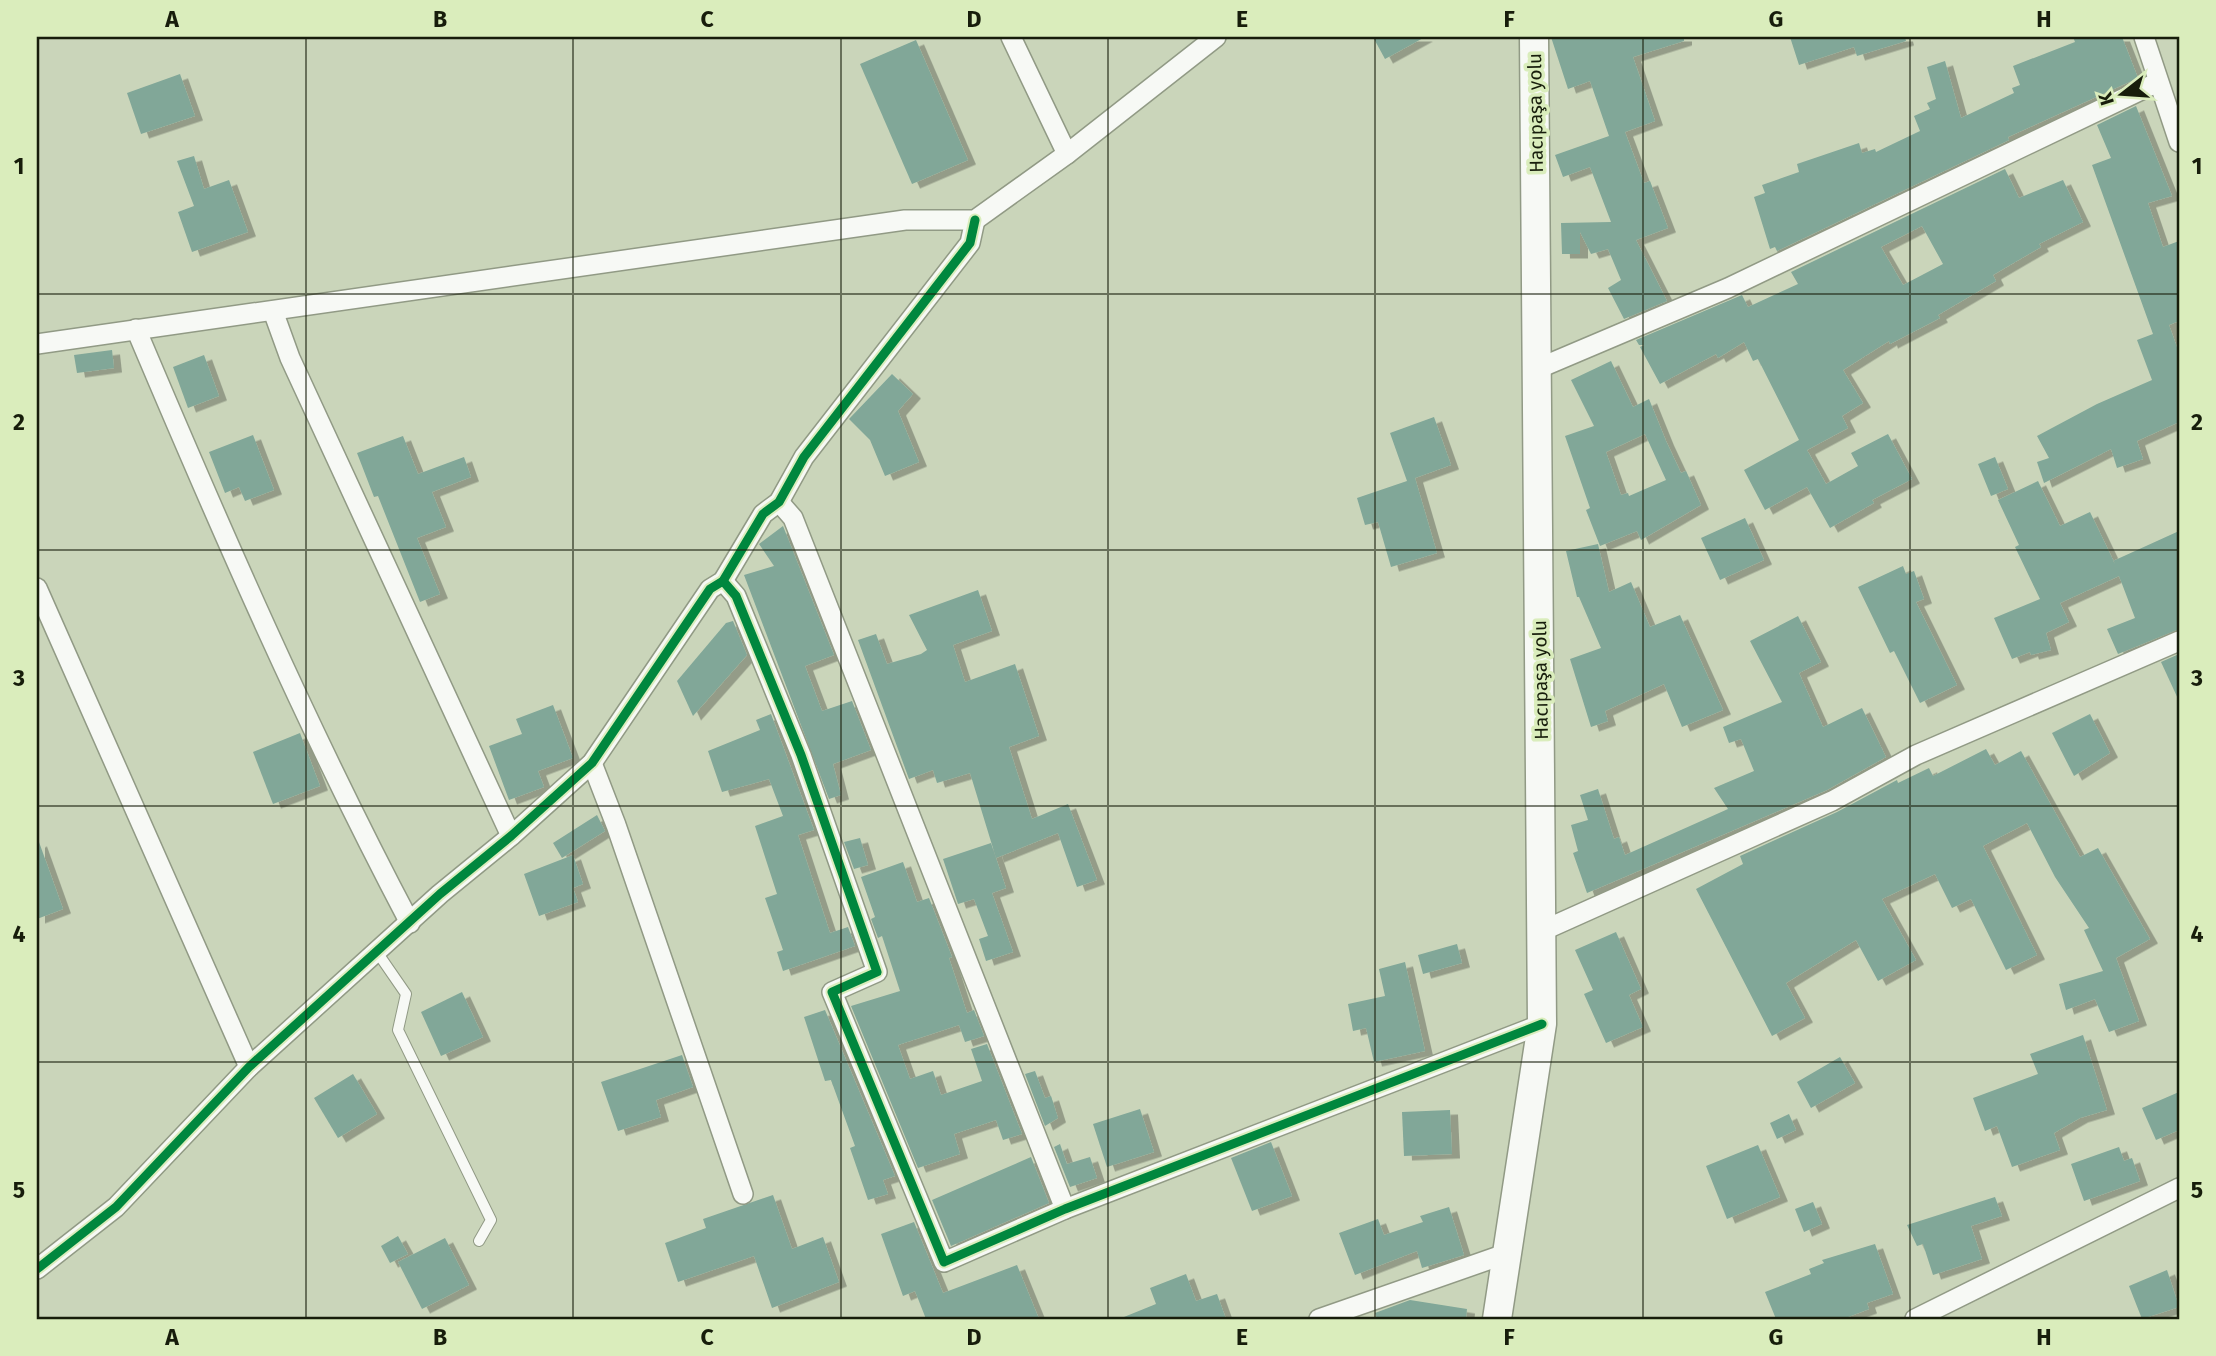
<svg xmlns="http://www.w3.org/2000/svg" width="2216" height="1356" font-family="'Fira Sans',sans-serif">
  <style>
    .building { fill: #81a798; fill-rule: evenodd; filter: url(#shadow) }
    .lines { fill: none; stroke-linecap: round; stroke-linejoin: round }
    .service-casing { stroke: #919a85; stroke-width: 12 }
    .minor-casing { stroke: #919a85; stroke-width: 22 }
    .secondary-casing { stroke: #919a85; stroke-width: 31 }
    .service { stroke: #f7f9f5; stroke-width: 10 }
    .minor { stroke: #f7f9f5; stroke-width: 19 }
    .secondary { stroke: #f7f9f5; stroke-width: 28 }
    .cycleway-casing { stroke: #daedbc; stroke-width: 13 }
    .cycleway { stroke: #00873e; stroke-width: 9 }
    .grid { fill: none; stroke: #171d0b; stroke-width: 2; stroke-opacity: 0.55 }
    .labels { text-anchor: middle; stroke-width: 7; stroke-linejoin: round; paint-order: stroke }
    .street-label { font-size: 19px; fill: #171d0b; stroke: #daedbc }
    .neatline { fill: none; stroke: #171d0b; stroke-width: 2.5 }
    .grid-label { font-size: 23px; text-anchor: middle; font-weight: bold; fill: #171d0b }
  </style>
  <defs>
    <filter id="shadow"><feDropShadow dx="8" dy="4.5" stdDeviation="0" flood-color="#0004"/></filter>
  </defs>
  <rect width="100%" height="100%" fill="#cad5ba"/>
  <g class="building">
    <path d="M1373,37H1425L1385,59Z"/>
    <path d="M1551,37H1684V41L1633,57L1655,121L1625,132L1644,183L1650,181L1668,228L1636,240L1667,301L1624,319L1608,288L1621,280L1608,249L1591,254L1580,232V254H1562L1561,223L1611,222L1590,167L1563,177L1555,155L1609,136L1590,81L1568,89Z"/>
    <path d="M1790,37H1905L1906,41L1857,56L1854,47L1799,65Z"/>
    <path d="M2073,37H2122L2138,78L2008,137L2009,140L1777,251L1775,247L1770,249L1754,197L1765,193L1762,185L1799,172L1797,164L1859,143L1862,153L1875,149L1876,152L1920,131L1914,116L1930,109L1927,103L1936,99L1927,67L1945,61L1961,118L2014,93L2012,88L2020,85L2013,66L2075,42Z"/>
    <path d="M916,40L968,160L912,184L860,64Z"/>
    <path d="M180,74L195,116L141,134L127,93Z"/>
    <path d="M2136,106L2172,196L2148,203L2163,247L2179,241V321L2169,325L2179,353V422L2137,441L2143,459L2117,468L2111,449L2044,483L2037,462L2049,458L2037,436L2097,404L2152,380L2137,340L2153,334L2092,165L2111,158L2097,125Z"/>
    <path d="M194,156L204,189L229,180L248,232L192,252L178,212L194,206L177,161Z"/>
    <path d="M2005,169L2019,198L2063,180L2083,222L2039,244L2041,247L1993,275L1996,281L1938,315L1940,318L1890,344L1889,341L1843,370L1863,403L1842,416L1848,428L1807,450L1826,484L1858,466L1851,453L1888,434L1912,479L1872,500L1874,503L1830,528L1807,487L1765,510L1744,470L1799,440L1758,359L1753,361L1744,342L1718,358L1716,354L1660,384L1640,347L1644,345H1639L1636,340L1742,295L1748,307L1798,284L1791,272ZM1922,226L1943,264L1903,285L1881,247Z"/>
    <path d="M112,350L114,368L77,373L74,355Z"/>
    <path d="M204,355L219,396L188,408L173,367Z"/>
    <path d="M1611,361L1633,407L1649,399L1666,441L1681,473L1686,471L1701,505L1641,540L1637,531L1600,546L1586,510L1590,508L1565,436L1594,426L1571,380ZM1645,434L1666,480L1629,496L1628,493L1621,495L1606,452Z"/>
    <path d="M892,374L913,394L898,411L919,462L885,476L870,440L849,419Z"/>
    <path d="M1434,417L1451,465L1415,478L1437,553L1391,567L1378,522L1365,525L1357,498L1407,481L1390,433Z"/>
    <path d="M253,435L274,490L245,501L239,487L225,493L209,452Z"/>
    <path d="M403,436L418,474L464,457L471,477L432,492L446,527L417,538L440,594L420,602L378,496L374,497L357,453Z"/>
    <path d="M1995,457L2008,489L1991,496L1978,464Z"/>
    <path d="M2038,481L2060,526L2090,512L2115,564L2113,561L2179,531V629L2118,654L2107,629L2135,618L2119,576L2060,603L2069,622L2046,633L2051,650L2031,655L2030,652L2012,659L1994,618L2040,599L2015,547L2019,545L1998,500Z"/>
    <path d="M1745,518L1764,560L1720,580L1701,538Z"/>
    <path d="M783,526L834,655L805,666L822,711L852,701L871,750L833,764L841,795L829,799L744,575L774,566L759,544Z"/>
    <path d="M1598,544L1609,592L1631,582L1650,627L1680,615L1723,710L1682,727L1664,684L1605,711L1608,721L1591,727L1570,659L1601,648L1579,597H1577L1566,551Z"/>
    <path d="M1903,566L1906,574L1914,571L1924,599L1916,602L1957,685L1920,703L1894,651L1890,653L1858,587Z"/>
    <path d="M978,590L992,631L953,645L965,682L1015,664L1039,736L1009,747L1032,819L1068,804L1097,880L1077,887L1058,833L996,858L970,773L937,783L933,770L909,779L858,640L876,634L887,664L921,654L927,650L909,615Z"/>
    <path d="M1798,616L1821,662L1799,673L1823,727L1862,708L1886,757L1827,790L1587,893L1573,853L1578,851L1571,825L1588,820L1580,795L1598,789L1614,839L1619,837L1625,855L1728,809L1714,788L1754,771L1741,739L1729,743L1723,727L1782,702L1750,641Z"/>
    <path d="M733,621L747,655L693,716L677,681L726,623Z"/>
    <path d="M2179,654V701L2161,662Z"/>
    <path d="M553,705L573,758L538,771L544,787L509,800L489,746L522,734L516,719Z"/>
    <path d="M771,714L814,830L798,835L830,933L848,927L855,946L783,971L777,952L783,950L765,898L777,894L755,826L783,816L769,779L722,792L708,751L760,730L756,720Z"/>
    <path d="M2090,714L2110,753L2074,776L2052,733Z"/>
    <path d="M300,733L320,786L273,804L253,752Z"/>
    <path d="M1986,749L1995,765L2021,751L2080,857L2098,848L2150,939L2116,958L2139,1021L2109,1032L2095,999L2066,1010L2059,984L2103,971L2084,930L2089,928L2055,877L2027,823L1983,846L2037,955L2006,970L1971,899L1952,908L1935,874L1882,899L1916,960L1878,981L1856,940L1786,983L1805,1018L1772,1036L1696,889L1743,864L1740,856L1837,812L1897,780L1898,783L1929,768L1933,776Z"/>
    <path d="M597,815L605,831L562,858L553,843Z"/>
    <path d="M860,838L868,865L854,869L844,842Z"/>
    <path d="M39,842L63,909L37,919V843Z"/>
    <path d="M991,843L1006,888L992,893L1013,952L986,961L979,939L988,936L974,899L958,904L943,859Z"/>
    <path d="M573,855L583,884L573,888L578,902L539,916L524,874Z"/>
    <path d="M903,862L917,902L929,898L952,957L949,958L967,1013L974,1010L984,1036L965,1042L959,1025L898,1045L910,1079L933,1071L941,1095L982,1081L971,1049L987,1044L1022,1134L1003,1140L996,1120L954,1134L960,1154L918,1168L851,1006L900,991L882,936L878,938L871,919L875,917L861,877Z"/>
    <path d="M1616,932L1641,989L1629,995L1643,1027L1606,1043L1584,994L1593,990L1575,950Z"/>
    <path d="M1457,944L1462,963L1423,974L1418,955Z"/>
    <path d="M1405,962L1425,1051L1374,1062L1366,1028L1353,1031L1348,1004L1385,996L1379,969Z"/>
    <path d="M462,992L483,1037L441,1056L421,1012Z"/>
    <path d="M825,1010L895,1176L883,1180L888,1194L868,1200L850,1148L855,1146L831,1080L825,1081L804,1017Z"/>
    <path d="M2083,1035L2107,1110L2080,1118L2054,1133L2060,1150L2012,1167L1997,1126L1985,1131L1973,1098L2038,1074L2030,1054Z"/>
    <path d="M682,1055L693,1087L656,1100L661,1117L618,1131L601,1082Z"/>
    <path d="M1840,1057L1855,1083L1811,1108L1797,1082Z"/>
    <path d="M1035,1071L1045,1098L1051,1096L1058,1118L1045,1126L1025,1074Z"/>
    <path d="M353,1074L377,1114L338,1138L314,1098Z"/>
    <path d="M2179,1092V1130L2156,1140L2142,1108Z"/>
    <path d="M1140,1109L1154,1152L1107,1167L1093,1124Z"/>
    <path d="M1450,1110L1452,1154L1404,1156L1402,1112Z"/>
    <path d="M1789,1114L1796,1130L1777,1139L1770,1123Z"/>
    <path d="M1271,1142L1292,1196L1252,1211L1231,1158Z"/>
    <path d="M1060,1144L1067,1164L1090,1157L1097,1178L1070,1187L1054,1147Z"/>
    <path d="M1758,1145L1780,1197L1727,1219L1706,1166Z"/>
    <path d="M2119,1147L2124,1161L2132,1158L2140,1181L2084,1201L2071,1164Z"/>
    <path d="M1031,1157L1049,1203L951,1246L932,1200Z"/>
    <path d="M773,1195L792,1249L823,1237L839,1282L772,1308L754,1256L678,1282L665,1243L706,1228L703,1219Z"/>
    <path d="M1995,1197L2002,1216L1971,1226L1982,1259L1933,1275L1923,1244L1917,1246L1907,1225Z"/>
    <path d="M1813,1202L1822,1224L1804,1232L1795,1209Z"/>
    <path d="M1449,1207L1464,1255L1422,1268L1417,1251L1355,1275L1339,1233L1378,1219L1384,1235L1423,1222L1420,1216Z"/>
    <path d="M914,1222L943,1293L1017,1265L1039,1319H926L915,1291L903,1296L881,1234Z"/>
    <path d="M398,1236L408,1254L390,1263L381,1246Z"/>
    <path d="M445,1238L469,1285L422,1309L398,1262Z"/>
    <path d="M1875,1244L1893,1294L1867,1303L1869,1309L1843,1319H1776L1765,1292L1811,1274L1809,1269L1824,1263L1822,1260Z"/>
    <path d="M2167,1270L2179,1307L2142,1319L2129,1286Z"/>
    <path d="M1186,1274L1196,1301L1217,1294L1226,1319H1119L1156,1304L1150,1288Z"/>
    <path d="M1410,1300L1467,1309L1466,1319H1377L1375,1313Z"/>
  </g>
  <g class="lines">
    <defs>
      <path id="service" d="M377,952L406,994L398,1030L491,1220L479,1241"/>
      <g id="minor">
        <path d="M1011,37L1067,154"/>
        <path d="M2144,37L2179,142"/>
        <path d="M273,311L290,358L511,836"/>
        <path d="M136,329C221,530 308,730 410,923"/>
        <path d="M37,344L905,220H975L1067,154L1216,37"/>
        <path d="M1537,369L1728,288L2158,82"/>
        <path d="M779,502L793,518L1065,1209"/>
        <path d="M723,581L736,596L801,755L877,972L832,992L944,1262L1065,1209L1542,1024"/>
        <path d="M37,588L249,1067"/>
        <path d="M592,763L616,825L743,1194"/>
        <path d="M1542,931L1832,801L1916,755L2179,641"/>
        <path d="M37,1269L116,1207L249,1067L440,894L511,836L592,763L710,589L723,581L763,514L779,502L804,457L970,243L975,220"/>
        <path d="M1319,1319L1508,1253"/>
        <path d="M1915,1319L2179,1188"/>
      </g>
      <path id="secondary" d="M1497,1319L1542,1024L1534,37"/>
    </defs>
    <use href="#service" class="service-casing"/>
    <use href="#minor" class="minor-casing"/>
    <use href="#secondary" class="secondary-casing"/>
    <use href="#service" class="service"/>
    <use href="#minor" class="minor"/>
    <use href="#secondary" class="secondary"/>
    <defs>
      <g id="cycleway">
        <path d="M723,581L736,596L801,755L877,972L832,992L944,1262L1065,1209L1542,1024"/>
        <path d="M37,1269L116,1207L249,1067L440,894L511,836L592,763L710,589L723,581L763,514L779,502L804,457L970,243L975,220"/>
      </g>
    </defs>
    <use href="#cycleway" class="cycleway-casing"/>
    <use href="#cycleway" class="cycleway"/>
  </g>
  <path class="grid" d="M306,37V1319M573,37V1319M841,37V1319M1108,37V1319M1375,37V1319M1643,37V1319M1910,37V1319M37,294H2179M37,550H2179M37,806H2179M37,1062H2179"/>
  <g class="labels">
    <g class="street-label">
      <text transform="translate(1535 113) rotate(-91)" y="7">Hacıpaşa yolu</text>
      <text transform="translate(1540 680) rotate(-91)" y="7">Hacıpaşa yolu</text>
    </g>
  </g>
  <rect width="2216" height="1356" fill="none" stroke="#daedbc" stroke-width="77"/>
  <g transform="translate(2122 94) rotate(253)" stroke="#daedbc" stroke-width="5" paint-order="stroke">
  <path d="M0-5L12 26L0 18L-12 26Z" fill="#171d0b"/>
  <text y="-10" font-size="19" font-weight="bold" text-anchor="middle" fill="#171d0b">K</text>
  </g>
  <rect x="38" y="38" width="2140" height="1280" class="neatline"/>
  <g class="grid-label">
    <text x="172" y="27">A</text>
    <text x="440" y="27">B</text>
    <text x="707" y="27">C</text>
    <text x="974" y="27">D</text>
    <text x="1242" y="27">E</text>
    <text x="1509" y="27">F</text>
    <text x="1776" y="27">G</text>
    <text x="2044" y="27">H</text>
    <text x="19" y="174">1</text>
    <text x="2197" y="174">1</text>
    <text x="19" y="430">2</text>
    <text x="2197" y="430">2</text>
    <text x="19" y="686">3</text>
    <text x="2197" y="686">3</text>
    <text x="19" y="942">4</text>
    <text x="2197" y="942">4</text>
    <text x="19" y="1198">5</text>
    <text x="2197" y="1198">5</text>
    <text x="172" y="1345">A</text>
    <text x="440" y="1345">B</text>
    <text x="707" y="1345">C</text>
    <text x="974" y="1345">D</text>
    <text x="1242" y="1345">E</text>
    <text x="1509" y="1345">F</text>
    <text x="1776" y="1345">G</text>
    <text x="2044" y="1345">H</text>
  </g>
</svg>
